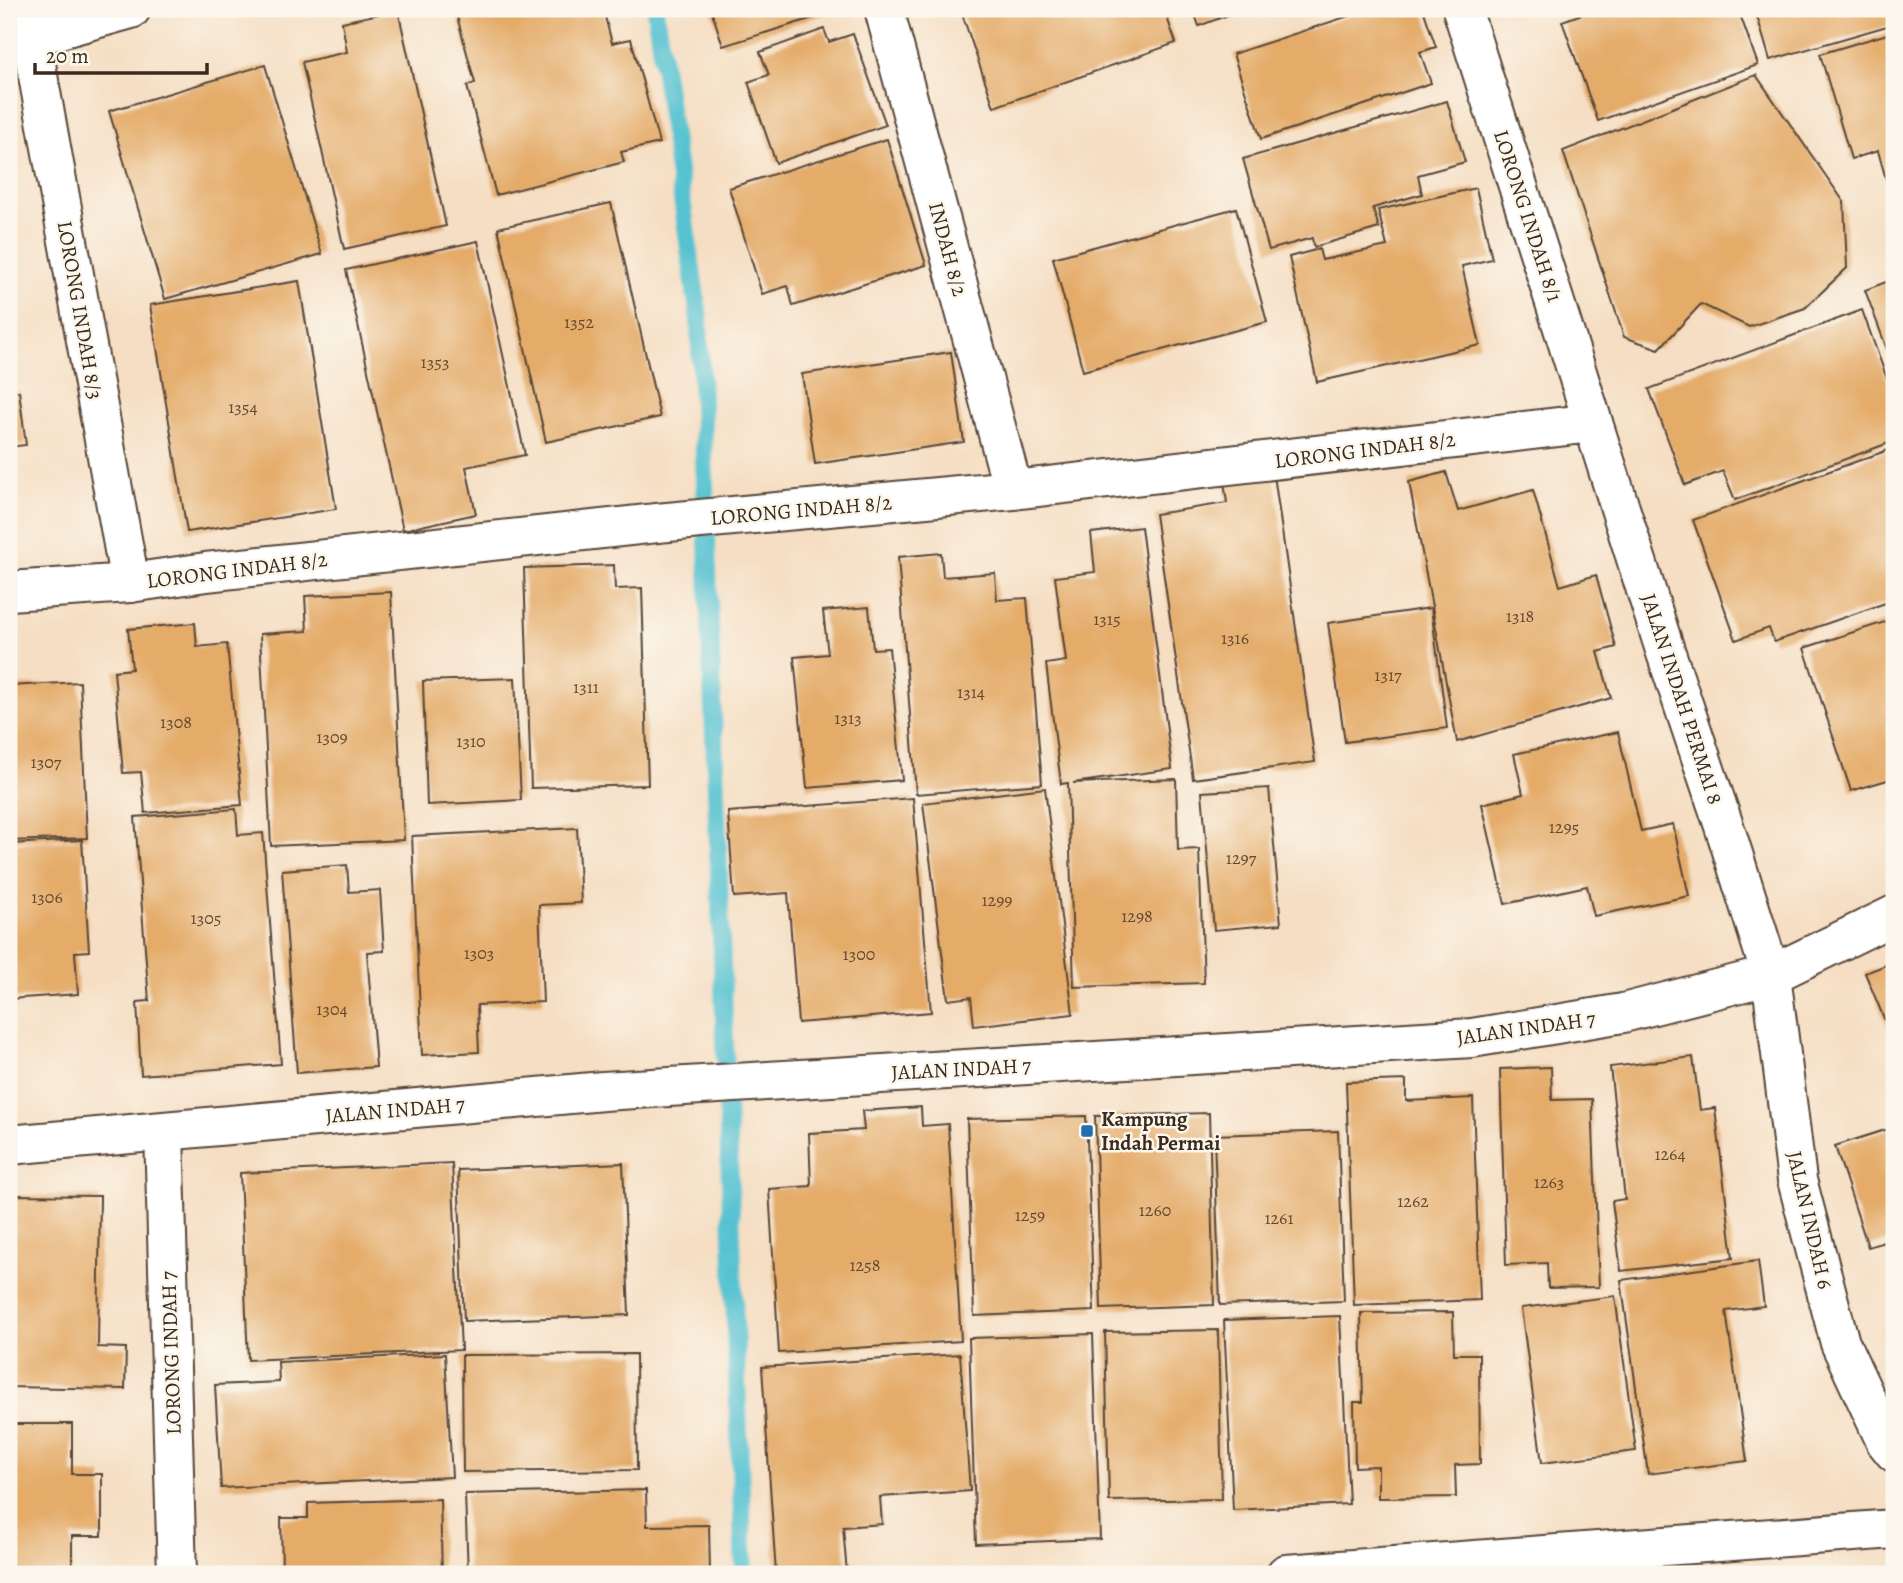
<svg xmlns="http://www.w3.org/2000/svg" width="1903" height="1583" font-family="Alegreya,serif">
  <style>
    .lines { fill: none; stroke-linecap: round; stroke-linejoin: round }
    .stream { stroke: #56c2d1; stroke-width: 18 }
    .building { fill: #e4ab69 }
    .minor-casing { stroke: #574537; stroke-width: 42 }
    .tertiary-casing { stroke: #574537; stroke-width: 42 }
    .minor { stroke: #fff; stroke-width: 38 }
    .tertiary { stroke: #fff; stroke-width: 38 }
    .poi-dot { fill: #1f6fb2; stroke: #fbf7ec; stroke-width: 2.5 }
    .labels { text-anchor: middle; stroke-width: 5; stroke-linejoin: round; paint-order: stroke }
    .number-label { font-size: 18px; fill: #654a31 }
    .street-label { font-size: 21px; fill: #3b2a1e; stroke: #fbf7ec }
    .poi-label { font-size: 21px; font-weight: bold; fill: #3b2a1e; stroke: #fbf7ec; text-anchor: start }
  </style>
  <rect width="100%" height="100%" fill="#fbf7ec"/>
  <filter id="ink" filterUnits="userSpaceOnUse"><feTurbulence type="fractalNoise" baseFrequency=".0143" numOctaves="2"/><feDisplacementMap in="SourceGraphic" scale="14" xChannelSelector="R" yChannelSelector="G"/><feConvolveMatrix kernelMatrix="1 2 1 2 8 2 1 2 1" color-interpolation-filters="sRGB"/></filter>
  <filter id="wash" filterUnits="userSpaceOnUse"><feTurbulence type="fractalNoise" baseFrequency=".00686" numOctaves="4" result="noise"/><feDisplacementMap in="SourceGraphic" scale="28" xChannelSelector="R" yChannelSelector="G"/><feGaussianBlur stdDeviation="1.57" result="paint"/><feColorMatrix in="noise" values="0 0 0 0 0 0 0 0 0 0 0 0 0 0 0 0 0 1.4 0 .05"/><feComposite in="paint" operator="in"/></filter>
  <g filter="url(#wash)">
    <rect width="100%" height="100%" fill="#f5dec3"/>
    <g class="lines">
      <path class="stream" d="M655,9L699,319L744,1574"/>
    </g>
    <g id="blocks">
      <g class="building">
        <path d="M455,9H603L612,43L631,39L659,143L621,152L624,162L496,195L467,86L475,83Z"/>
        <path d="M711,9H842L723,46Z"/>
        <path d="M968,9H1164L1176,43L994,107L961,11Z"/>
        <path d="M1193,9H1244L1199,26Z"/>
        <path d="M1370,9H1423L1436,47L1420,52L1431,83L1261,139L1233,54Z"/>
        <path d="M1596,9H1738L1758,65L1598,121L1562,21Z"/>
        <path d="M1755,9H1894V24L1770,60Z"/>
        <path d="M398,10L446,226L344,249L302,62L347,52L342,22Z"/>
        <path d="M824,29L829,42L853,34L886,125L776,163L748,82L769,75L760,52Z"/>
        <path d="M1894,32V185L1888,186L1878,151L1851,159L1820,54Z"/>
        <path d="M265,65L322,254L165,299L109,111Z"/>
        <path d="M1756,75L1844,202L1847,268L1805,308L1749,327L1701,304L1659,349L1624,337L1563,151Z"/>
        <path d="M1447,101L1465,162L1418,175L1422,194L1373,208L1379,228L1314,247L1312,238L1269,250L1243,159Z"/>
        <path d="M887,139L926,265L793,306L788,286L762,294L729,188Z"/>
        <path d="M1476,188L1492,259L1462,266L1480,345L1317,382L1289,257L1319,249L1322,260L1387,246L1378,210Z"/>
        <path d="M611,203L660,417L546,442L498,228Z"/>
        <path d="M1236,208L1267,322L1083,371L1053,258Z"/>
        <path d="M478,241L525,455L466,467L476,514L403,530L346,270Z"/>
        <path d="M1894,279V368L1865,290Z"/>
        <path d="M299,281L336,509L187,532L150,305Z"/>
        <path d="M1862,310L1894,398V441L1735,500L1723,471L1685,485L1649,389Z"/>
        <path d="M951,352L964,442L815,464L802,374Z"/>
        <path d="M19,391L26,445L9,447V393Z"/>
        <path d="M1894,448V600L1774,642L1769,628L1736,640L1693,520Z"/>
        <path d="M1273,468L1315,762L1193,779L1155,514L1227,503L1223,475Z"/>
        <path d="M1446,472L1458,511L1533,490L1560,586L1596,575L1616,647L1598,652L1611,698L1457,742L1409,482Z"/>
        <path d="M1141,527L1172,769L1073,783L1176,779L1178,850L1199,849L1204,983L1074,987L1068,783L1061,784L1046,664L1066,661L1055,577L1095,572L1091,533Z"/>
        <path d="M941,553L943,577L995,573L997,600L1027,598L1042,784L916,794L898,557Z"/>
        <path d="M614,565L615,589L642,588L648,785L531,788L524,568Z"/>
        <path d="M391,592L404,840L271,846L260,634L307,631L305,596Z"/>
        <path d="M869,607L873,649L889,648L902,780L807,788L794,657L828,654L823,611Z"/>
        <path d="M1431,608L1447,728L1345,742L1328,623Z"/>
        <path d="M1894,619V778L1851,791L1804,648Z"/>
        <path d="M195,623L197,647L227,644L242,805L145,813L141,772L123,773L114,671L132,669L128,629Z"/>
        <path d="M515,678L521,800L427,805L423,681Z"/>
        <path d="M80,682L87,838L9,841V686Z"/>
        <path d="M1618,732L1641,831L1673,824L1689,896L1594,916L1587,886L1505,904L1482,804L1523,794L1514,754Z"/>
        <path d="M1045,788L1073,1014L974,1026L971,997L948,1000L923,803Z"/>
        <path d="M1269,788L1281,924L1214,930L1202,792Z"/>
        <path d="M913,798L931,1012L798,1023L788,893L734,897L728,812Z"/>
        <path d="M236,809L238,835L263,833L281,1064L141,1075L137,1002L149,1001L135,817Z"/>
        <path d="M577,828L581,903L539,905L543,1002L477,1005L479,1052L422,1055L412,836Z"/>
        <path d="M82,840L89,951L75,952L78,994L9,999V844Z"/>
        <path d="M347,865L349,892L380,890L384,951L367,952L376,1067L297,1073L282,870Z"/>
        <path d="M1894,962V1026L1888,1028L1865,973Z"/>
        <path d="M1693,1057L1700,1110L1715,1108L1733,1258L1621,1271L1612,1201L1625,1199L1610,1067Z"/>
        <path d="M1551,1067L1552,1100L1592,1099L1599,1287L1548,1288L1547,1263L1506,1265L1500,1069Z"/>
        <path d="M1406,1080V1101L1473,1098L1480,1300L1354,1305L1346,1082Z"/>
        <path d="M921,1107L922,1126L948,1124L961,1341L779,1353L769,1189L811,1186L809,1133L864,1130L862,1111Z"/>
        <path d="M1209,1113L1214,1305L1101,1309L1095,1116Z"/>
        <path d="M1086,1116L1094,1311L974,1316L967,1119Z"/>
        <path d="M1894,1127V1239L1868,1247L1835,1146Z"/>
        <path d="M1338,1131L1344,1301L1220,1305L1214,1135Z"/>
        <path d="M452,1163L461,1350L248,1360L240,1173Z"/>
        <path d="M623,1163L629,1315L464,1321L458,1170Z"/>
        <path d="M9,1195L100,1196L98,1347L126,1348L125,1389L9,1387Z"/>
        <path d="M1758,1261L1764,1306L1726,1311L1747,1461L1648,1474L1621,1280Z"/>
        <path d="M1615,1296L1636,1451L1542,1463L1521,1308Z"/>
        <path d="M1453,1312L1454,1354H1479L1480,1464L1455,1465L1456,1497L1378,1498V1466L1355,1467L1354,1402H1363L1361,1313Z"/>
        <path d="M1340,1316L1349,1504L1233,1510L1224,1320Z"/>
        <path d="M1218,1330L1222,1499L1109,1501L1105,1332Z"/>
        <path d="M1093,1334L1100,1539L976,1544L969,1338Z"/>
        <path d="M445,1354L452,1477L221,1488L215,1385L279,1382L278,1362Z"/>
        <path d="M636,1354L637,1470L463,1472L462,1355Z"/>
        <path d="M960,1354L970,1491L880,1497L882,1524L843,1527L847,1574H776L762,1367Z"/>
        <path d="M9,1424H72V1474H102V1536H72V1574H9Z"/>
        <path d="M646,1490L647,1526L709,1525L710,1574H468L465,1494Z"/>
        <path d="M440,1499L442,1574H282L281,1518H308V1503Z"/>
      </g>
    </g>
  </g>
  <g filter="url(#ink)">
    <use href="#blocks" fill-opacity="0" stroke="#574537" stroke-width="2"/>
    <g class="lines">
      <defs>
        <g id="minor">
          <path d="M23,9L31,37L130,583"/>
          <path d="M884,9L1013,490"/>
          <path d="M1462,9L1664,647L1728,838L1771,975L1797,1180L1840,1343L1886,1442L1894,1452"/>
          <path d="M31,37L131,9"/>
          <path d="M9,591L130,583L206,572L657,523L1013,490L1593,423"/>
          <path d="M164,1132L177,1574"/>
          <path d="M1286,1574L1894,1529"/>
        </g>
        <path id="tertiary" d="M9,1145L603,1091L1472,1038L1623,1013L1771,975L1894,915"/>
      </defs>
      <use href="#minor" class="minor-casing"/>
      <use href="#tertiary" class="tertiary-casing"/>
      <use href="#minor" class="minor"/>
      <use href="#tertiary" class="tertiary"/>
    </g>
  </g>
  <rect class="poi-dot" x="1080" y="1124" width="14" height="14" rx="3.5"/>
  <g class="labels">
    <g class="number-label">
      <text x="579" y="328">1352</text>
      <text x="435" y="368">1353</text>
      <text x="243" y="413">1354</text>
      <text x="1520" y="622">1318</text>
      <text x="1107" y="625">1315</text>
      <text x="1235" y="644">1316</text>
      <text x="1388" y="681">1317</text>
      <text x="586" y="693">1311</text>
      <text x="971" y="698">1314</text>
      <text x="848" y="724">1313</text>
      <text x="176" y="728">1308</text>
      <text x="332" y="743">1309</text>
      <text x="471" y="747">1310</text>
      <text x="46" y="768">1307</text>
      <text x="1564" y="833">1295</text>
      <text x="1241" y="864">1297</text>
      <text x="47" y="903">1306</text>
      <text x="997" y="906">1299</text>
      <text x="1137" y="922">1298</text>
      <text x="206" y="924">1305</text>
      <text x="479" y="959">1303</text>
      <text x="859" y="960">1300</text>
      <text x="332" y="1015">1304</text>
      <text x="1670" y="1160">1264</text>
      <text x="1549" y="1188">1263</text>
      <text x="1413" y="1207">1262</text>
      <text x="1155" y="1216">1260</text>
      <text x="1030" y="1221">1259</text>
      <text x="1279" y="1224">1261</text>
      <text x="865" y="1271">1258</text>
    </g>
    <g class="street-label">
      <text transform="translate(1528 216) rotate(72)" y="7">LORONG INDAH 8/1</text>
      <text transform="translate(948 249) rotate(75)" y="7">INDAH 8/2</text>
      <text transform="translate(80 310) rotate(80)" y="7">LORONG INDAH 8/3</text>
      <text transform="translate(1365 450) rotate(-7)" y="7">LORONG INDAH 8/2</text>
      <text transform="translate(801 510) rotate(-5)" y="7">LORONG INDAH 8/2</text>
      <text transform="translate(237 570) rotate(-7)" y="7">LORONG INDAH 8/2</text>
      <text transform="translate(1682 699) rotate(72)" y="7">JALAN INDAH PERMAI 8</text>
      <text transform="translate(1526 1028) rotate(-8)" y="7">JALAN INDAH 7</text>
      <text transform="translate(961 1069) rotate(-3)" y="7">JALAN INDAH 7</text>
      <text transform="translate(395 1110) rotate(-5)" y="7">JALAN INDAH 7</text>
      <text transform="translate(1810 1220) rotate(77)" y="7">JALAN INDAH 6</text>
      <text transform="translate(171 1353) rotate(-92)" y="7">LORONG INDAH 7</text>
    </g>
    <g class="poi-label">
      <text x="1101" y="1126">Kampung<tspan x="1101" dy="24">Indah Permai</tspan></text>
    </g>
  </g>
  <rect width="1903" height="1583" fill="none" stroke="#fbf7ec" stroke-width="35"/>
  <path d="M35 63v10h172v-10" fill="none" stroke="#3b2a1e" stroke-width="3.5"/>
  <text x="46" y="63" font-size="21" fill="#3b2a1e" stroke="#fbf7ec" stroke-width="5" paint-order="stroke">20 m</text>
</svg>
